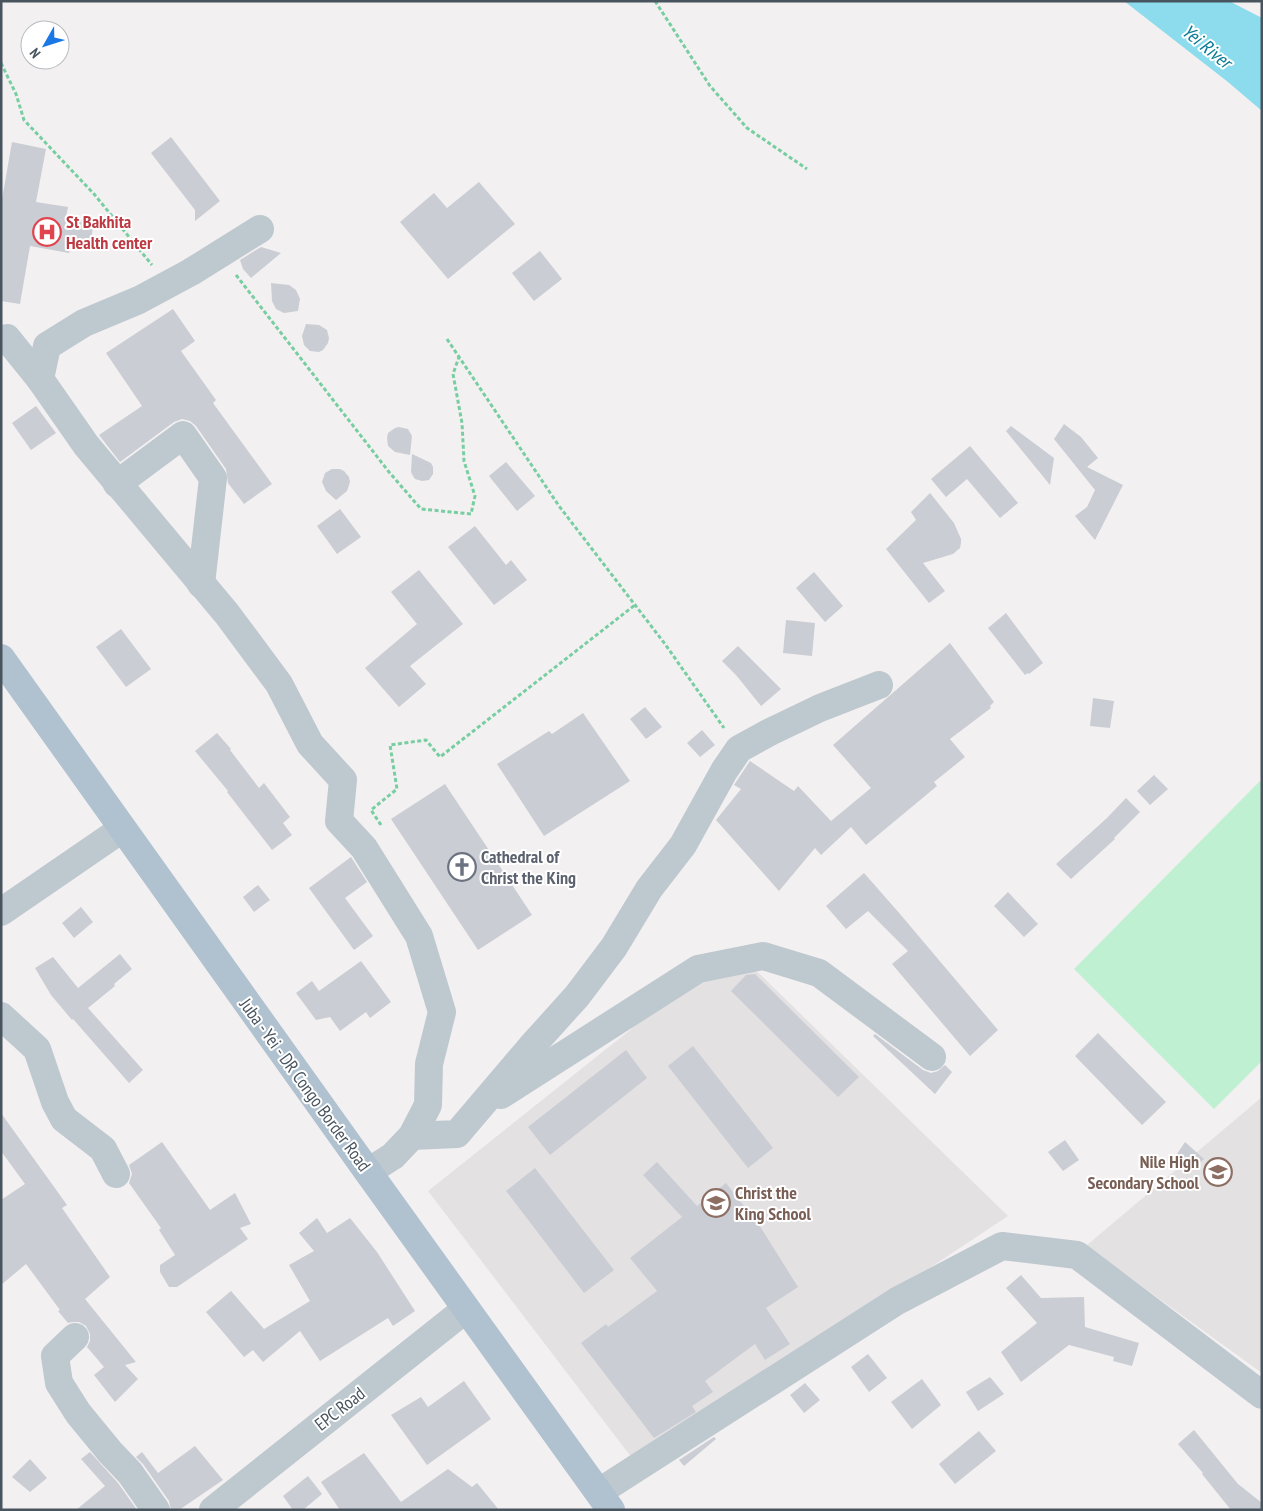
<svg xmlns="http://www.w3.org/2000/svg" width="1263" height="1511" font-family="'PT Sans Narrow',sans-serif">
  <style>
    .education { fill: #e4e1e3 }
    .green { fill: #bff0d1 }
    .water { fill: #8ddced }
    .building { fill: #cacdd3 }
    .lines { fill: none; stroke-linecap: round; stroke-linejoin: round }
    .path { stroke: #77cea1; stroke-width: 3; stroke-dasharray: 4 2.5; stroke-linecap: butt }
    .minor { stroke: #bec8cf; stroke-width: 28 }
    .major { stroke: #b0c1cf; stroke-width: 28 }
    .labels { text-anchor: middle; stroke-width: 4; stroke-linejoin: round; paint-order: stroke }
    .health-label { font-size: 18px; font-weight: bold; fill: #be3a42; stroke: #fff; text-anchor: start }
    .worship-label { font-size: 18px; font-weight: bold; fill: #5b616d; stroke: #fff; text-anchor: start }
    .street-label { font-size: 18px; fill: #48545e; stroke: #fff }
    .education-label { font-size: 18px; font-weight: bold; fill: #785e54; stroke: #fff; text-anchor: end }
    .water-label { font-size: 19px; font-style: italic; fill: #0d7d96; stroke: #fff }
  </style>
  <rect width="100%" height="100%" fill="#f3f0f1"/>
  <g class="education">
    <path d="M733,948L1008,1216L779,1368L635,1462L428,1191Z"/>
    <path d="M1262,1097V1373L1086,1246Z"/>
  </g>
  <path class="green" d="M1260,781L1262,783V1061L1214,1109L1074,969Z"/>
  <path class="water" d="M1124,1H1229L1262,18V111L1228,82Z"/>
  <g class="building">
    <path d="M171,137L220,201L195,221V210L151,153Z"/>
    <path d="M12,142L46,149L36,202L68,207L66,217L94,222L89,250L71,246L69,253L30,246L20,304L1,301V205Z"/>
    <path d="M479,182L515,224L448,279L400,222L434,193L447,208Z"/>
    <path d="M261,247L281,253L251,278L243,269L240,260Z"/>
    <path d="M540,251L562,279L534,301L512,273Z"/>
    <path d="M271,283L289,285L296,290L300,299L298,311L284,313L276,309L272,301Z"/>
    <path d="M173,309L195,341L181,351L216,400L213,403L272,484L244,504L228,483L226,469L196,426L190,421L182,419L174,422L120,462L99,435L142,406L106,353Z"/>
    <path d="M306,324L319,325L327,330L329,338L328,343L323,350L319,352L310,351L304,345L302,336Z"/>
    <path d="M36,406L56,433L31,450L12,423Z"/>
    <path d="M1064,424L1081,437L1098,458L1087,467L1123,485L1095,540L1075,516L1087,507L1095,490L1054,439Z"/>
    <path d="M1011,426L1054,458L1050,485L1006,431Z"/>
    <path d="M399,427L408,429L412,436L410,455L395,452L388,446L387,438L388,433L395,428Z"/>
    <path d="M970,446L1018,503L1000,518L967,479L946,497L931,479Z"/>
    <path d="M412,454L431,463L433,467V474L429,480L422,481L415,479L413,476L411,472Z"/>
    <path d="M506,462L535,496L517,511L489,476Z"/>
    <path d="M332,469H340L344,471L349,477L350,482L347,491L336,500L326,491L322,482L325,473Z"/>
    <path d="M930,493L954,523L961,539V543L960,548L953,554L923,563L945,591L929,603L886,549L916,520L911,512Z"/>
    <path d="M340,509L361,537L337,554L317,526Z"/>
    <path d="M475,526L506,565L511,560L527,580L494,605L448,547Z"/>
    <path d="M419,570L463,624L410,666L426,684L399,707L365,668L417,624L391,592Z"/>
    <path d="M814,572L843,606L825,622L796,588Z"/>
    <path d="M1006,613L1043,663L1029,674L1028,673L1025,675L988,628Z"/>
    <path d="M786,620L815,623L812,656L783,653Z"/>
    <path d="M121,629L151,669L126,687L96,647Z"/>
    <path d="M950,643L994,702L990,706L991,708L950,739L965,757L934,782L937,786L866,845L851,827L821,855L815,848L779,891L716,820L741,789L734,785L750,761L794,791L798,786L831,821L871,788L833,745Z"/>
    <path d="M738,646L781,689L761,706L736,675L722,661Z"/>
    <path d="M1093,698L1114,701L1110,728L1090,726Z"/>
    <path d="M645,707L662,727L646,739L630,719Z"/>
    <path d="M583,713L630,781L544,836L497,764L549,731L552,734Z"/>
    <path d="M702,730L715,745L700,757L687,743Z"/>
    <path d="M217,733L231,749L230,750L259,788L264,783L290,817L283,823L292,835L272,850L227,792L228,791L195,751Z"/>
    <path d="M1154,775L1168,789L1150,805L1137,791Z"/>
    <path d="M445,784L532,915L478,950L391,819Z"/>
    <path d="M1126,798L1140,812L1114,838L1115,839L1071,879L1056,864L1107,818Z"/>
    <path d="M351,857L367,882L345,898L373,936L354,950L309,888Z"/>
    <path d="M864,873L900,914L998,1030L970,1056L892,964L908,951L868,911L846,929L826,906Z"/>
    <path d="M258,885L270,900L254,912L243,897Z"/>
    <path d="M1008,892L1038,924L1024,937L994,906Z"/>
    <path d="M81,907L93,922L74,938L62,923Z"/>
    <path d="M120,954L132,969L114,984L115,986L88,1008L143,1070L129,1083L73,1019L72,1020L51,995L35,968L53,957L78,988Z"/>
    <path d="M361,961L391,1002L370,1018L366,1012L340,1031L330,1017L316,1020L296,993L312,981L319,991Z"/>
    <path d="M755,974L859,1077L838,1097L731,991L746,975Z"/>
    <path d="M1098,1033L1166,1102L1142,1125L1075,1056Z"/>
    <path d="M875,1034L923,1070L931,1073L938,1071L945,1065L952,1072L935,1094L873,1036Z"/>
    <path d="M693,1046L773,1148L748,1168L668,1066Z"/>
    <path d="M626,1050L647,1078L550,1155L528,1127Z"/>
    <path d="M1,1113L67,1205L62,1208L110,1277L85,1299L136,1362L125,1365L138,1379L115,1402L94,1375L104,1367L87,1347L90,1341V1334L86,1326L79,1322H72L68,1323L58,1311L60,1310L26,1264L1,1285V1200L25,1184L1,1151Z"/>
    <path d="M1065,1140L1079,1160L1063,1171L1048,1152Z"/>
    <path d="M162,1142L210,1210L235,1193L251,1224L240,1228L248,1239L177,1287H169L160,1272V1265L175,1255L159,1230L161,1228L129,1183L132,1174L129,1165Z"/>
    <path d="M1185,1142L1204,1159L1187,1175L1173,1160Z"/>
    <path d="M657,1162L697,1206L726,1183L761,1228L798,1287L766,1308L790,1344L765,1360L755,1344L705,1381L713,1392L692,1406L696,1412L654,1438L581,1343L606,1324L608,1327L657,1291L630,1258L682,1217L643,1175Z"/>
    <path d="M535,1168L614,1270L584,1293L506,1191Z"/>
    <path d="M317,1218L327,1233L350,1218L377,1252L415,1311L393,1326L388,1318L320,1361L300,1331L263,1362L253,1350L244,1357L206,1312L231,1291L264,1329L310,1301L289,1265L314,1251L299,1233Z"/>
    <path d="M1021,1275L1041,1298L1084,1297L1085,1327L1139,1343L1132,1366L1113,1361L1114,1357L1069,1345L1021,1382L1001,1352L1037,1323L1006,1288Z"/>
    <path d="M868,1354L887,1378L869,1392L851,1367Z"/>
    <path d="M990,1377L1004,1394L978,1411L966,1392Z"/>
    <path d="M922,1379L941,1405L912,1429L891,1402Z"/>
    <path d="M464,1381L491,1419L427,1465L391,1415L421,1397L428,1407Z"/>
    <path d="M805,1383L820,1400L804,1413L790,1395Z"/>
    <path d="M1194,1430L1238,1484L1262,1503V1510H1231L1202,1474L1203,1473L1178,1444Z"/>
    <path d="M979,1431L996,1451L955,1484L939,1464Z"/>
    <path d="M714,1437L716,1439L684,1466L679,1460Z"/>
    <path d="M195,1446L223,1480L179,1510H171L169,1501L143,1464L136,1457L142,1452L158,1473Z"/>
    <path d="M90,1452L118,1483L137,1510H76L105,1486L81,1459Z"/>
    <path d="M364,1453L401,1502L448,1469L472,1487L477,1483L499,1510H340L321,1482Z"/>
    <path d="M30,1459L47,1478L30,1492L12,1477Z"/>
    <path d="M308,1476L322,1494L303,1510H293L283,1496Z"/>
  </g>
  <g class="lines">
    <g class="path">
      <path d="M655,1L710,86L747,128L807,169"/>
      <path d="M1,63L16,94L24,120L94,194L152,265"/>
      <path d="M236,275L389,472L421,509L471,514L475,496L464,461L462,423L453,374L459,357"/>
      <path d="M447,339L559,506L665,644L724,728"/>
      <path d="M381,825L371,810L397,789L390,745L426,740L440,757L635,605"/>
    </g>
    <g class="minor">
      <path d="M7,338L40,379L86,445L227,614L279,684L310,744L343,780L339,821L364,848L419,936L442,1012L429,1064L428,1105L412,1136L393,1156L368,1172"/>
      <path d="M40,379L47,346L84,323L139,300L191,272L260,229"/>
      <path d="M117,484L183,435L213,478L201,584"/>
      <path d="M1,912L122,829"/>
      <path d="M1,1016L37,1049L55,1102L64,1119L103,1149L116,1174"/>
      <path d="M501,1095L698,969L763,956L819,973L932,1057"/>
      <path d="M412,1136L457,1134L531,1047L577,996L614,947L649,889L683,845L724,771L739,749L770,732L820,708L879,685"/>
      <path d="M75,1337L55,1356L59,1383L78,1413L110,1452L130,1473L156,1510"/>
      <path d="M599,1492L897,1301L1002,1246L1077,1255L1262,1395"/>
      <path d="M213,1510L466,1309"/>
    </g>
    <path class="major" d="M1,658L368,1172L611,1510"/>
  </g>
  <defs>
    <symbol id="hospital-ring" viewBox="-11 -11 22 22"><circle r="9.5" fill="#fff" stroke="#e0444e" stroke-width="1.5"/><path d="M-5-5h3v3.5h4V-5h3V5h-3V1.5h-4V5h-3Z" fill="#e0444e"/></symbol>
    <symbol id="church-ring" viewBox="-11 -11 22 22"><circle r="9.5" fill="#fff" stroke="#6b7280" stroke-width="1.5"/><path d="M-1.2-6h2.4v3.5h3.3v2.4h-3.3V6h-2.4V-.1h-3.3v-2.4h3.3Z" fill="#6b7280"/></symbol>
    <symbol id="school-ring" viewBox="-11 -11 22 22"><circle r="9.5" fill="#fff" stroke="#8d6e63" stroke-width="1.5"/><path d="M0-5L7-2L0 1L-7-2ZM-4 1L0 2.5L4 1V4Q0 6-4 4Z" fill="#8d6e63"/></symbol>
  </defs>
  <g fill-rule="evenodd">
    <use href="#hospital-ring" x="31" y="216" width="32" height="32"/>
    <use href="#church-ring" x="446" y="851" width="32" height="32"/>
    <use href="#school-ring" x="1202" y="1156" width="32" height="32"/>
    <use href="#school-ring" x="700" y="1187" width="32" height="32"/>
  </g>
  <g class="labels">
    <g class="health-label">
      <text x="66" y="228">St Bakhita<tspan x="66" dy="21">Health center</tspan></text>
    </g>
    <g class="worship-label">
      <text x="481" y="863">Cathedral of<tspan x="481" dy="21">Christ the King</tspan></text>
    </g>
    <g class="street-label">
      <text transform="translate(305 1085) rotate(54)" y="6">Juba - Yei - DR Congo Border Road</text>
      <text transform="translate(340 1409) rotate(-38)" y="6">EPC Road</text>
    </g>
    <g class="education-label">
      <text x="1199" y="1168">Nile High<tspan x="1199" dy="21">Secondary School</tspan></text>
      <text x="735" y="1199" text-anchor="start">Christ the<tspan x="735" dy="21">King School</tspan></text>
    </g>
    <g class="water-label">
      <text transform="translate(1207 46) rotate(39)" y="7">Yei River</text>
    </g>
  </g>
  <rect width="1263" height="1511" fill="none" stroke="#48545e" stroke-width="5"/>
  <g transform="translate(45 45) rotate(231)"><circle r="24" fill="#ffffff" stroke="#b6bbbf"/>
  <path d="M0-4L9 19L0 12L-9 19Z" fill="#1978e5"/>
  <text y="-8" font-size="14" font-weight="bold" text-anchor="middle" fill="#48545e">N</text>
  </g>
</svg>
